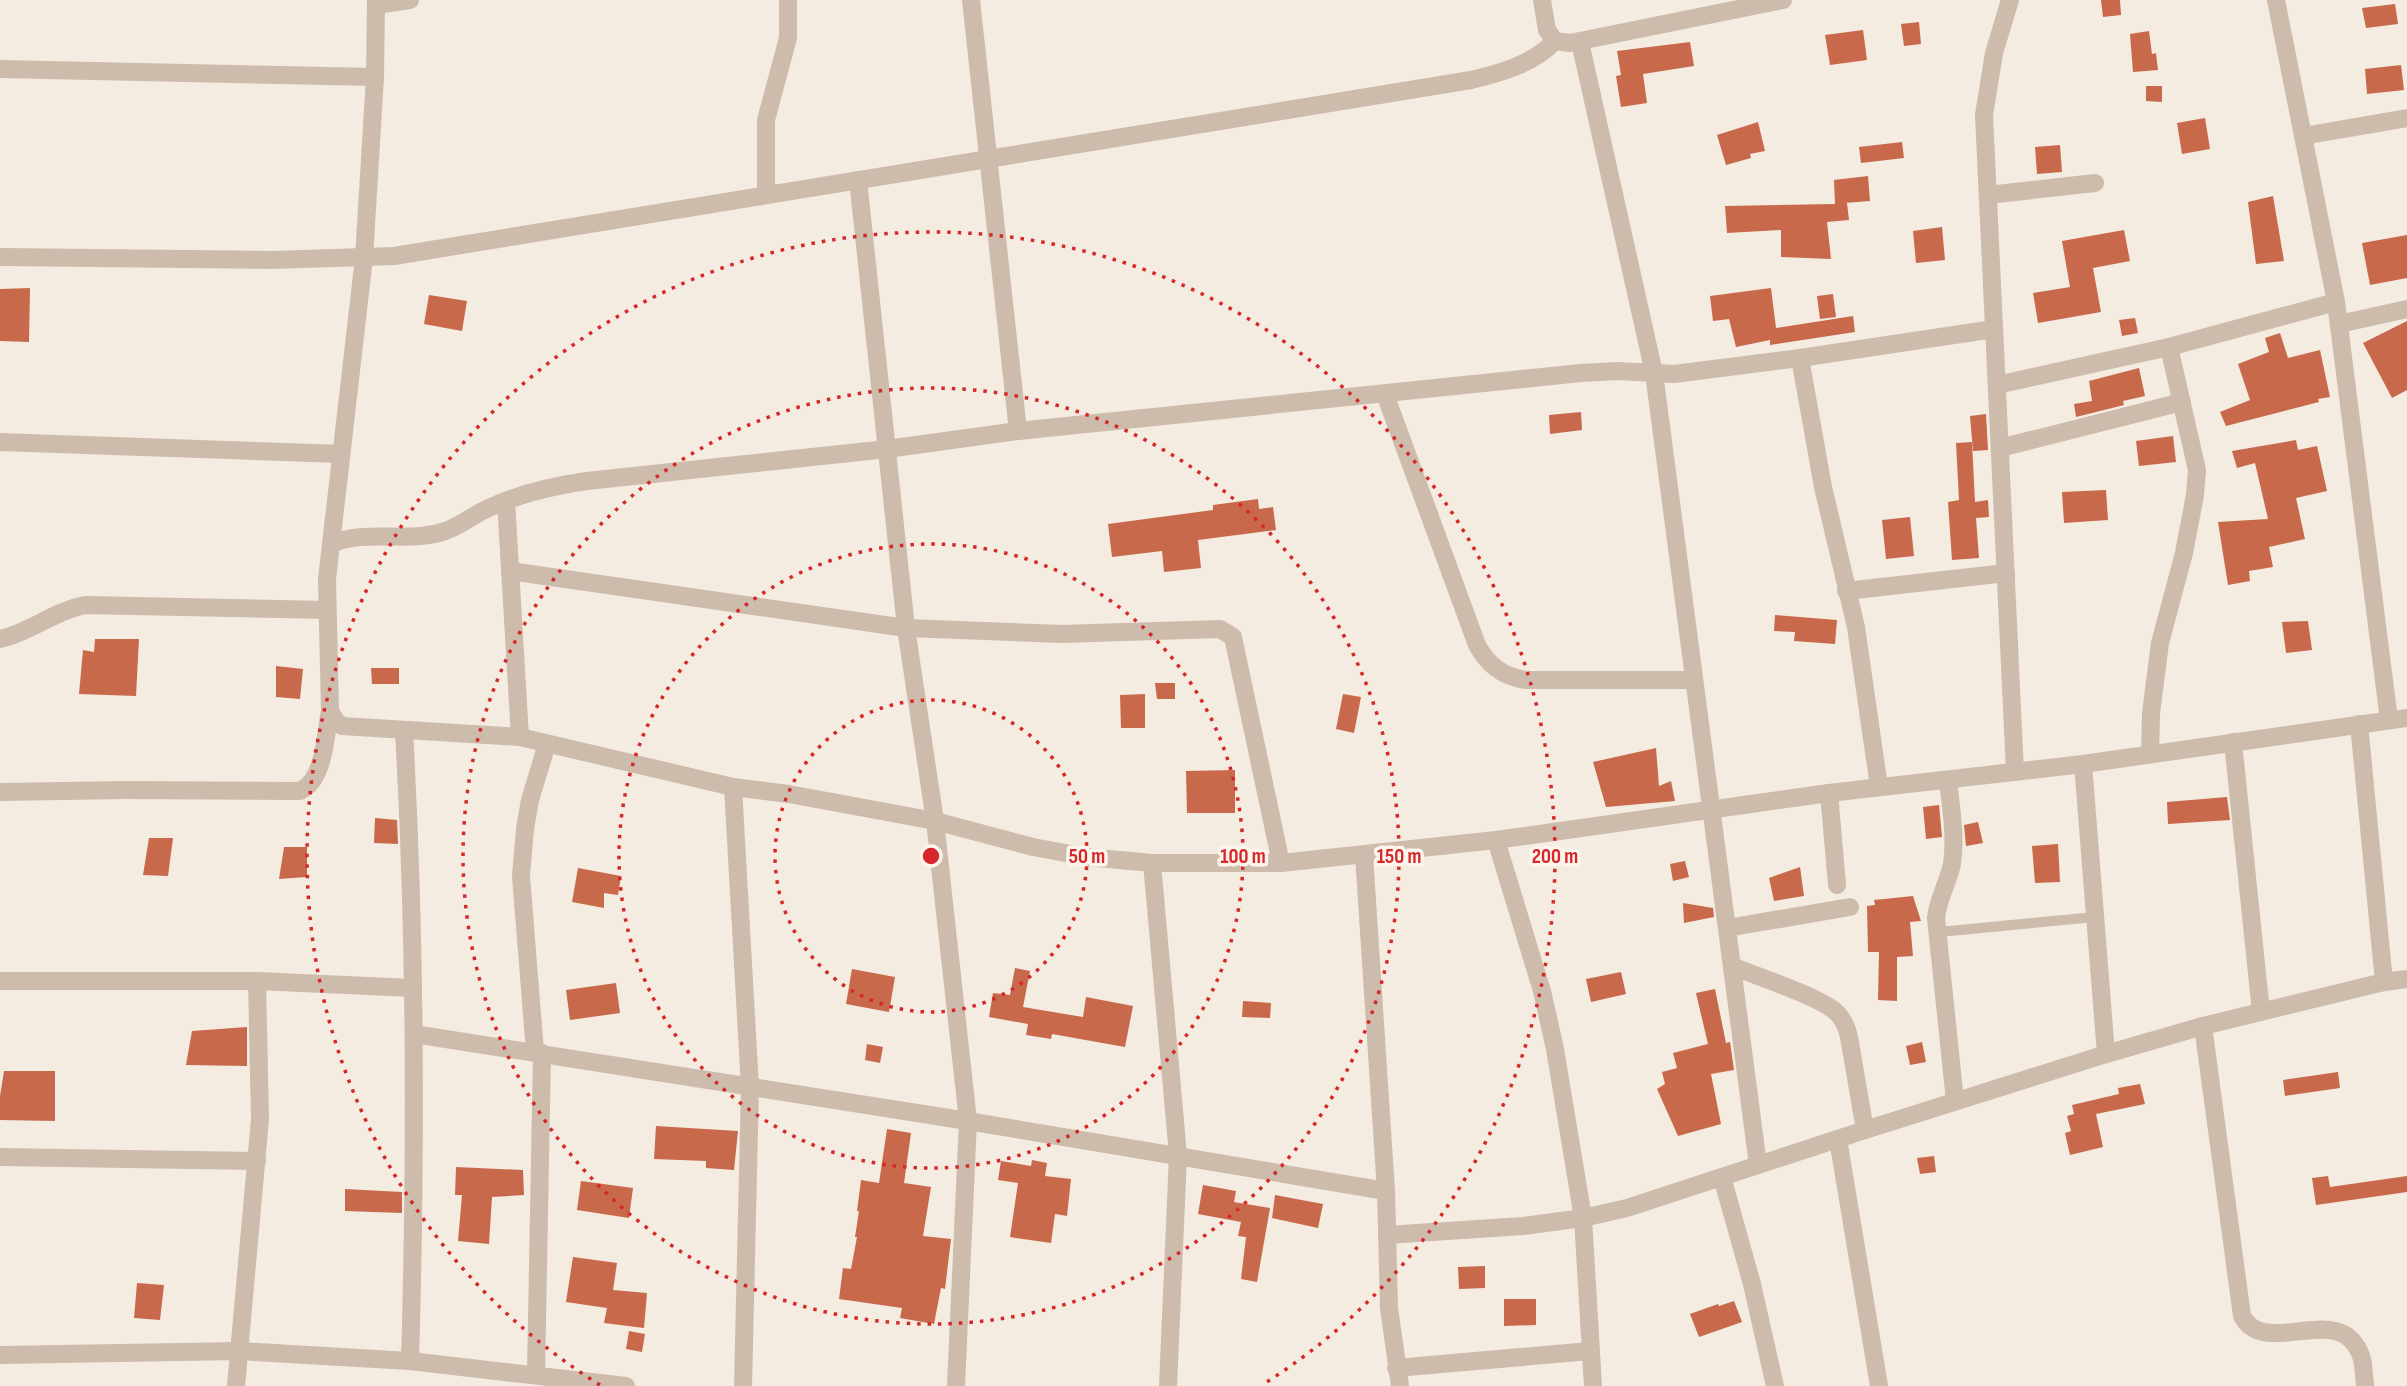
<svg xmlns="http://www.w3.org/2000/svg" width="2407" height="1386" font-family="'Sofia Sans Condensed',sans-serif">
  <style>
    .building { fill: #c8694b }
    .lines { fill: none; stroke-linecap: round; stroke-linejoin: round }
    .service { stroke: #cdbbac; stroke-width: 10 }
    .minor { stroke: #cdbbac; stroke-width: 18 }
    .ring { fill: none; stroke: #d62828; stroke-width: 3.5; stroke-dasharray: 3.5 7 }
    .centre { fill: #d62828; stroke: #fbf5ee; stroke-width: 3.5 }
    .ring-label { font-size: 21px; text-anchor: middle; font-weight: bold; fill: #d62828; stroke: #fbf5ee; stroke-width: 7; stroke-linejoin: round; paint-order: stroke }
  </style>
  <rect width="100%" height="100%" fill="#f4ebe1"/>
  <g class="building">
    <path d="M2101,0H2120L2121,15L2103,17Z"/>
    <path d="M2395,4L2398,24L2366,28L2362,8Z"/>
    <path d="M1919,22L1921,44L1904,46L1901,24Z"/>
    <path d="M1863,30L1867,60L1830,65L1825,35Z"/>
    <path d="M2149,31L2152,54L2156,53L2158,70L2133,72L2130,34Z"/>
    <path d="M1690,42L1694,66L1643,74L1647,103L1621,107L1616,76L1621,75L1617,51Z"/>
    <path d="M2401,65L2404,90L2367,94L2365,69Z"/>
    <path d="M2146,86H2162V102L2146,101Z"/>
    <path d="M2205,118L2210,149L2182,154L2177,123Z"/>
    <path d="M1758,122L1765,151L1750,154L1751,158L1726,165L1717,135Z"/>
    <path d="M1902,142L1904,158L1861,163L1859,147Z"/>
    <path d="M2060,145L2062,172L2037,174L2035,147Z"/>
    <path d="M1868,176L1870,201L1844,203H1847L1849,220L1827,222L1831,259L1781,257V230L1727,233L1725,206L1835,204L1834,180Z"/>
    <path d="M2273,196L2284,261L2256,264L2248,202Z"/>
    <path d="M1942,227L1945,260L1916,263L1913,231Z"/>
    <path d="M2124,230L2130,261L2093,268L2101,312L2038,323L2033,293L2070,287L2062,241Z"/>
    <path d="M2407,235V278L2370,285L2362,243Z"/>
    <path d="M30,288L29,342L0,341V289Z"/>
    <path d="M1771,288L1776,328L1853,316L1855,332L1770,345V340L1736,347L1729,319L1713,321L1710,296Z"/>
    <path d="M1833,294L1836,317L1820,319L1817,296Z"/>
    <path d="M429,295L467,301L462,331L424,324Z"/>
    <path d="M2135,318L2138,333L2122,336L2119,320Z"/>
    <path d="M2407,321V390L2392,398L2363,343Z"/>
    <path d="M2280,333L2288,358L2320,350L2330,397L2318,399L2319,402L2226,426L2220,412L2250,400L2238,364L2269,352L2265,338Z"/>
    <path d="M2139,368L2145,396L2123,401L2124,405L2076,417L2074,404L2092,401L2089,381Z"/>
    <path d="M1581,412L1582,430L1550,434L1549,415Z"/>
    <path d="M1986,414L1988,450L1973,451L1970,416Z"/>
    <path d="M2173,436L2176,462L2139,466L2136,441Z"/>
    <path d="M2296,440L2298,450L2317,446L2327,491L2296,498L2305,539L2269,547L2273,567L2249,571L2250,581L2228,585L2218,522L2268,519L2255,463L2237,468L2232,451Z"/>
    <path d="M1972,442L1975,502L1988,500L1989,517L1976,518L1979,558L1952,560L1948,502L1959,500L1956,443Z"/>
    <path d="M2106,490L2108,520L2064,523L2062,492Z"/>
    <path d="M1258,499L1259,509L1273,507L1276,530L1198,540L1201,568L1164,572L1162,551L1112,557L1108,524L1213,510V505Z"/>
    <path d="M1910,517L1914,556L1886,559L1882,520Z"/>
    <path d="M1775,615L1837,620L1835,644L1794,641L1795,632L1774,631Z"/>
    <path d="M2308,621L2312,650L2286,653L2282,622Z"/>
    <path d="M95,639H139L136,696L79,694L83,650L94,652Z"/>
    <path d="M276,666L303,669L300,699L276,697Z"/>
    <path d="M371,668H399V684H372Z"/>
    <path d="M1155,683H1175V699H1157Z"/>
    <path d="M1145,694V728H1121L1120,695Z"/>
    <path d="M1343,694L1361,697L1354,733L1336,729Z"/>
    <path d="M1656,748L1659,786L1671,781L1675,801L1606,807L1593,762Z"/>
    <path d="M1235,770V813H1187L1186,771Z"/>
    <path d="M2227,797L2230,820L2168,824L2167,802Z"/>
    <path d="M1939,805L1942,837L1926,839L1923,807Z"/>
    <path d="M375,818L397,820L398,844L374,843Z"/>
    <path d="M1978,822L1983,843L1966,846L1964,825Z"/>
    <path d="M149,838H173L168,876L143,875Z"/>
    <path d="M2058,844L2060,882L2035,883L2032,846Z"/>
    <path d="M284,847H307V877L279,879Z"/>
    <path d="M1685,861L1689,877L1673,881L1670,864Z"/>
    <path d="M1800,867L1804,896L1774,901L1769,878Z"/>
    <path d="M578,868L621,876L618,895L604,893V908L572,902Z"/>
    <path d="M1913,896L1921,921L1910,922L1913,956L1897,957V1001L1878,1000L1879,952H1868L1867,906L1875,905L1874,900Z"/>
    <path d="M1683,903L1713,908L1714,917L1684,923Z"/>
    <path d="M1015,968L1030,971L1023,1007L1083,1017L1086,997L1133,1006L1125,1047L1052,1034L1051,1039L1026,1035L1028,1024L989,1017L993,993L1010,995Z"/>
    <path d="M852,969L895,977L889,1012L846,1004Z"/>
    <path d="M1621,972L1626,994L1591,1002L1586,979Z"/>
    <path d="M616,983L620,1013L570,1020L566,990Z"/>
    <path d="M1715,989L1726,1043L1730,1042L1734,1070L1711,1074L1721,1124L1678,1136L1657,1089L1665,1084L1662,1072L1677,1068L1673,1053L1708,1044L1696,993Z"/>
    <path d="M1243,1001L1271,1003L1270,1018L1242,1017Z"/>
    <path d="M247,1027V1066L186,1065L192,1031Z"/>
    <path d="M1922,1042L1926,1062L1910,1065L1906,1046Z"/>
    <path d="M867,1044L883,1047L880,1063L865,1060Z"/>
    <path d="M4,1071H55V1121L0,1120V1096Z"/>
    <path d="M2338,1072L2340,1088L2285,1096L2283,1080Z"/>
    <path d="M2140,1084L2145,1104L2096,1114L2103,1147L2070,1155L2065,1133L2071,1131L2067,1116L2074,1114L2072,1105L2119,1094L2118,1088Z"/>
    <path d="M656,1126L738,1131L734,1170L706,1168V1161L654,1159Z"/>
    <path d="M887,1129L911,1133L904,1183L931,1187L923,1236L951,1239L945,1289L941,1288L934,1324L900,1318L902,1308L839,1299L843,1268L851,1269L857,1237H855L859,1211H857L861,1180L879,1183Z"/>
    <path d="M1934,1156L1936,1172L1920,1174L1917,1158Z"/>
    <path d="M1032,1160L1047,1163L1045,1176L1071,1179L1067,1216L1055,1214L1051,1243L1010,1237L1018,1183L998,1180L1001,1161L1031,1166Z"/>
    <path d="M456,1167L523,1170L524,1195L492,1197L489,1244L458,1241L462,1195H455Z"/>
    <path d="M2328,1176L2330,1187L2407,1176V1192L2316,1205L2312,1178Z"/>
    <path d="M581,1181L633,1188L629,1218L577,1210Z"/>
    <path d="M1203,1185L1236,1191L1234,1202L1270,1208L1257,1282L1241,1279L1246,1237L1238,1236L1241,1222L1198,1214Z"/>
    <path d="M345,1189L402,1192V1213L345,1211Z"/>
    <path d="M1275,1195L1323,1204L1318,1228L1272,1218Z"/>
    <path d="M573,1257L617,1263L613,1290L647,1293L644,1328L604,1323L607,1308L566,1302Z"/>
    <path d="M1485,1266V1288L1459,1289L1458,1267Z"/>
    <path d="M137,1283L164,1285L160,1320L134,1318Z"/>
    <path d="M1504,1299H1536V1325L1504,1326Z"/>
    <path d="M1734,1301L1742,1322L1699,1337L1690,1314L1718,1304L1719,1306Z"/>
    <path d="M629,1331L645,1334L642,1352L626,1349Z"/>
  </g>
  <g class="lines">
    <path class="service" d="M1939,932L2095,917"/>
    <g class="minor">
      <path d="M376,0L375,77L364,258L327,579L330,711L336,721L342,726L520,737L733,787L789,794L935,821L1033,847L1087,857L1152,863H1281L1496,840L1829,793L2083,764L2407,718"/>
      <path d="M971,0L1018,431"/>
      <path d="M1542,0L1547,30L1555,41L1570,43L1783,0"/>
      <path d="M2010,0L1994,53L1984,115L2015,772"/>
      <path d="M2276,0L2336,302L2389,720"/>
      <path d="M376,5L410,0"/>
      <path d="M1580,42L1654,373L1758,1165"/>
      <path d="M0,69L375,77"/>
      <path d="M2303,136L2407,118"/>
      <path d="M858,180L906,628L935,821L968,1121L956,1386"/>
      <path d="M766,195V120L788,38V0"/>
      <path d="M1988,195L2095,183"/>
      <path d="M0,257L273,260L394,256L1471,80C1501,73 1533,64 1555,41"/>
      <path d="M2339,324L2407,309"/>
      <path d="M1800,358L1823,487L1856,627L1879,787"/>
      <path d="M1997,385L2169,347L2336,302"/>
      <path d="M1385,394L1477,645C1488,665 1502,676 1525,680H1694"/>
      <path d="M0,442L341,454"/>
      <path d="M2000,448L2182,402"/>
      <path d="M506,501L520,737"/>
      <path d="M331,544C366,529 405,543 442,532C460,527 472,515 489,508C520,493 553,486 587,481L887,449L1018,431L1581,373L1617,371L1674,374L1800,358L1994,329"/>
      <path d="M510,571L906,628L1061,634L1220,629L1233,637L1281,863"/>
      <path d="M1846,591L2006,573"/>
      <path d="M0,639C31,632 54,611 85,605L327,610"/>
      <path d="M2359,724L2384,982"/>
      <path d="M404,732C416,941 416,1151 410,1361"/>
      <path d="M2233,742L2261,1012"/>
      <path d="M2150,754L2151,713L2160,643L2184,553L2195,495L2197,470L2169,347"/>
      <path d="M2083,764L2106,1054"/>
      <path d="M1948,780C1951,808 1956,836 1952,864C1948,883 1938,898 1936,918L1955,1101"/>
      <path d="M733,787L750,1087L743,1386"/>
      <path d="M0,792L125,790L300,791C325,780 325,735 330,711"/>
      <path d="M1829,793L1837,885"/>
      <path d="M1496,840L1542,991L1555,1049L1583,1218L1593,1386"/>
      <path d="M1364,855L1386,1191L1389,1308L1400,1386"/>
      <path d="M1152,863L1178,1155L1168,1386"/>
      <path d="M1727,928L1850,907"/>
      <path d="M1732,966C1756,976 1821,997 1837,1013C1844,1020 1847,1028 1849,1037L1865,1130"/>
      <path d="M0,981H257L413,988"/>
      <path d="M2203,1026L2242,1316C2266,1361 2343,1296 2362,1359C2364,1368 2364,1377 2365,1386"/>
      <path d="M414,1034L968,1121L1386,1191"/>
      <path d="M535,1052L521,876L525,829L530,800L547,744"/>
      <path d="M1838,1139L1879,1386"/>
      <path d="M0,1157L257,1161"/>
      <path d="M1722,1177L1752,1284L1775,1386"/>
      <path d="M1387,1235L1523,1226L1583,1218L1627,1208L1865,1130L2106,1054L2203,1026L2384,982L2407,979"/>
      <path d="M0,1355L239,1351L410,1361L626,1386"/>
      <path d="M1396,1368L1590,1351"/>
      <path d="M536,1374L542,1053"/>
      <path d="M236,1386L260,1119L257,981"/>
    </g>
  </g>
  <g class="ring">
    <circle cx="931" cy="856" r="156"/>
    <circle cx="931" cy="856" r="312"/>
    <circle cx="931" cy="856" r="468"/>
    <path d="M600 1385A624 624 0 1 1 1262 1385"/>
  </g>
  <circle cx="931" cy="856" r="10" class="centre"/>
  <g class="ring-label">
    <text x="1087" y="863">50 m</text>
    <text x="1243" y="863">100 m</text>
    <text x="1399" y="863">150 m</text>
    <text x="1555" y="863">200 m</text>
  </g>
</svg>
